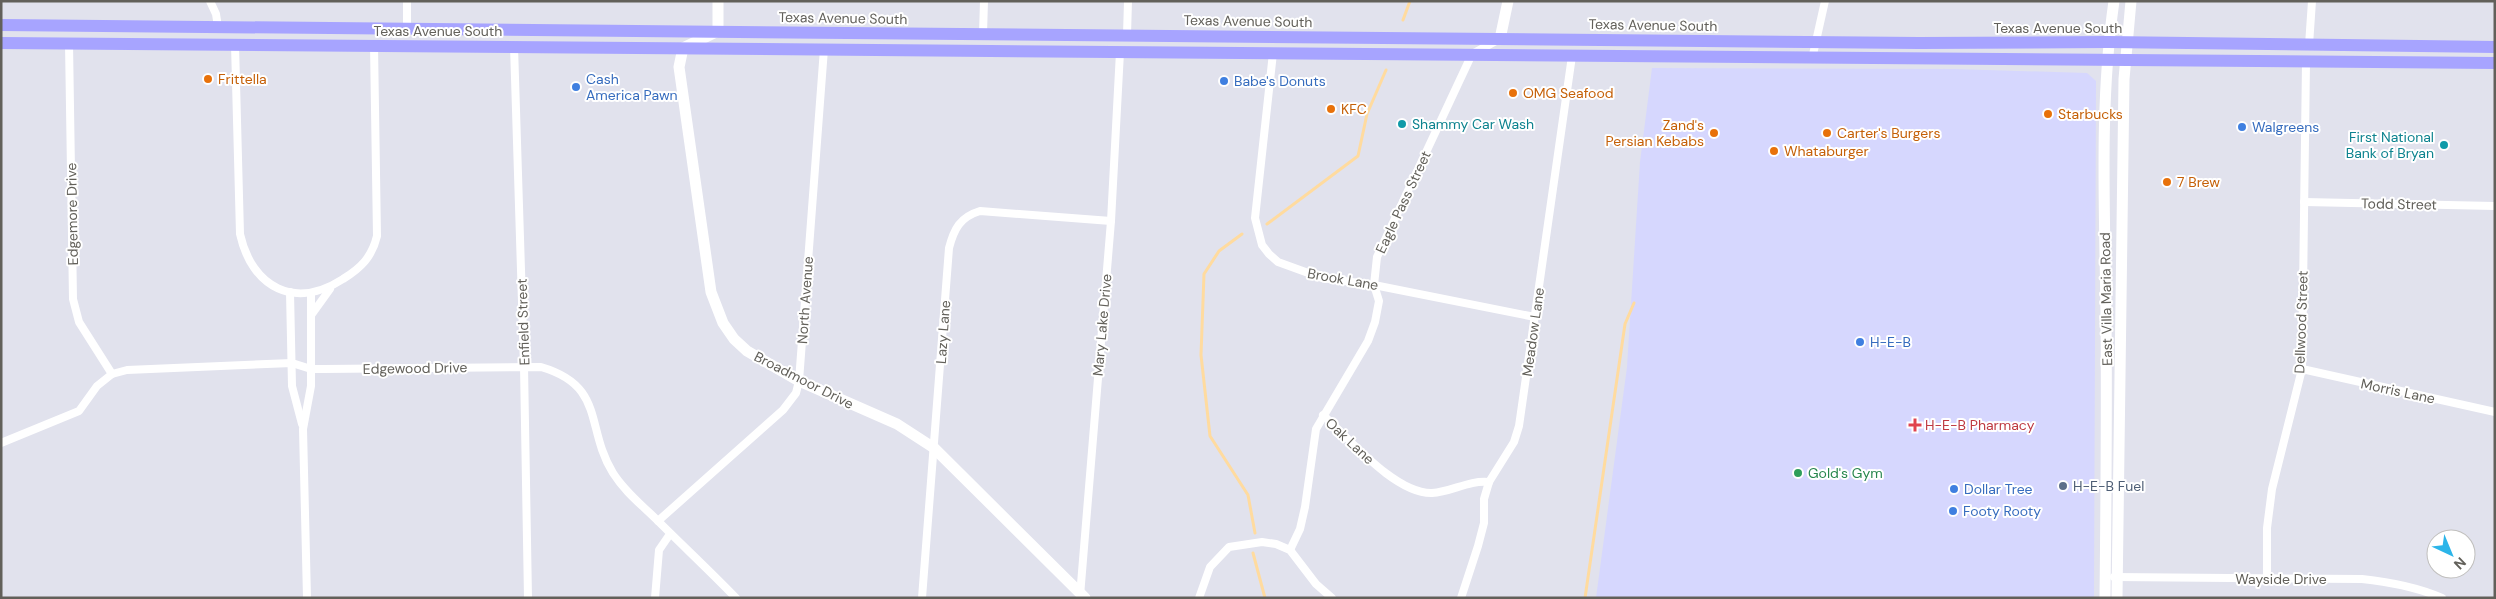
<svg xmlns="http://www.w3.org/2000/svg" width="2496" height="599" font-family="'DM Sans',sans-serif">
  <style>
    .commercial { fill: #d6d7fe }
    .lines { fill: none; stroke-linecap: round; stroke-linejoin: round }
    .stream { stroke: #ffdb9f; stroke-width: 3 }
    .street { stroke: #fff; stroke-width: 8 }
    .secondary { stroke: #fff; stroke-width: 11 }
    .primary { stroke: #a7a4ff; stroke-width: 12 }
    .food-dot { fill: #e8710a; stroke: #fff; stroke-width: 2 }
    .shop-dot { fill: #3f7fe0; stroke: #fff; stroke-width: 2 }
    .culture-dot { fill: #0f9aa8; stroke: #fff; stroke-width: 2 }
    .health-dot { fill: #e0444e; stroke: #fff; stroke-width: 2 }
    .leisure-dot { fill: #2e9e5b; stroke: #fff; stroke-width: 2 }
    .service-dot { fill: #5c6f8a; stroke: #fff; stroke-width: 2 }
    .labels { text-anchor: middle; stroke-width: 4; stroke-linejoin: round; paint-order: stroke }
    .street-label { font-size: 14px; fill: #62605a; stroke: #fff }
    .food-label { font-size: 14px; fill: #c56008; stroke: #fff; text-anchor: start }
    .shop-label { font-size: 14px; fill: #366cbe; stroke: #fff; text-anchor: start }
    .culture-label { font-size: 14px; fill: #0d838f; stroke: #fff; text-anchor: start }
    .health-label { font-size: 14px; fill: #be3a42; stroke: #fff; text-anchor: start }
    .leisure-label { font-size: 14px; fill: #27864d; stroke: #fff; text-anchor: start }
    .service-label { font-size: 14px; fill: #4e5e75; stroke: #fff; text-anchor: start }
  </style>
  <rect width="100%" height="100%" fill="#e1e2ed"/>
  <path class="commercial" d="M1652,68L1954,69L2087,73L2096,81L2094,598H1596L1627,367L1640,162Z"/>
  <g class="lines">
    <g class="stream">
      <path d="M1403,20L1410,1"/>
      <path d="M1267,224L1358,156L1367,114L1386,70"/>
      <path d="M1242,234L1219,251L1204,274L1201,355L1210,436L1248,495L1255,533"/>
      <path d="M1253,553L1265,598"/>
      <path d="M1585,598L1625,324L1634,303"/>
    </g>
    <g class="street">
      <path d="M210,1L216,14L218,27"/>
      <path d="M407,1V29"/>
      <path d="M983,34L984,1"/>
      <path d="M1127,35L1128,1"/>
      <path d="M69,43L73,299L79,322L112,374"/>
      <path d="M235,44L240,234C252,288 295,310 343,279C361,268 372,257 377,236L374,45"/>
      <path d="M2309,45L2312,1"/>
      <path d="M514,46L524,366L528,598"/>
      <path d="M1273,53L1255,218L1262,245L1269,254L1278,262L1322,278L1374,285L1535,317"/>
      <path d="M1812,59L1825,1"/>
      <path d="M2304,202L2495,206"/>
      <path d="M290,292L292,386L302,424"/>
      <path d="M312,314L330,289"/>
      <path d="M2302,369L2495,412"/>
      <path d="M1323,415C1349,438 1395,494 1432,493C1452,492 1468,480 1489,482"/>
      <path d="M1,443L79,411L97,386L112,374L127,370L292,363L311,369H323L541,367C606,386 585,428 613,473C625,492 642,505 657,520C683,546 710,571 736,598"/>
      <path d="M658,521L783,410L796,393L799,381L824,49"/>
      <path d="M1290,550L1300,529L1305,507L1316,429L1368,341L1375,322L1379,301L1374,285L1377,257L1472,54L1496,41"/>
      <path d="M2114,577L2362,579C2390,582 2417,587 2442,598"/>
      <path d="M2267,578V528L2272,489L2302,369L2306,62"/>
      <path d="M1080,596L1111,221L1120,52"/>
      <path d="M307,598L303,429L311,386V293"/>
      <path d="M655,598L659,550L670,534"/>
      <path d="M922,598L949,248C954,229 960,217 980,211L1111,221"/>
      <path d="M1199,598L1210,567L1229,547L1262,542L1276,544L1290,550L1316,584L1332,598"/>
      <path d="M1461,598L1478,546L1484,523V499L1489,482L1514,442L1519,426L1572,56"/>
    </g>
    <g class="secondary">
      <path d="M718,1V31L683,48L679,67L711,292L723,323L734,339L747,351L799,381L897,424L934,448L1085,598"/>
      <path d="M1500,39L1508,1"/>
      <path d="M2105,598C2106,505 2107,411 2106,318C2105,212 2099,106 2114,1"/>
      <path d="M2117,598L2124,79L2131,1"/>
    </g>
    <g class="primary">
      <path d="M1,25L1919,43L2108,42L2495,47"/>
      <path d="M1,43L2495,63"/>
    </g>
  </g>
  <g class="food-dot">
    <circle cx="208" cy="79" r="5"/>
    <circle cx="1513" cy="93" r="5"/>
    <circle cx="1331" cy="109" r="5"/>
    <circle cx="2048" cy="114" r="5"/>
    <circle cx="1714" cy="133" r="5"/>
    <circle cx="1827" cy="133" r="5"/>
    <circle cx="1774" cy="151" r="5"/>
    <circle cx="2167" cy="182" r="5"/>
  </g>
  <g class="shop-dot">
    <circle cx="1224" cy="81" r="5"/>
    <circle cx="576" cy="87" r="5"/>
    <circle cx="2242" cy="127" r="5"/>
    <circle cx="1860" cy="342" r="5"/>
    <circle cx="1954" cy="489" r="5"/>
    <circle cx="1953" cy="511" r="5"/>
  </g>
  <g class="culture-dot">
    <circle cx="1402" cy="124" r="5"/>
    <circle cx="2444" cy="145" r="5"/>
  </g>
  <path class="health-dot" d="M1912.5 417.5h5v5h5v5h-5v5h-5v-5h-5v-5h5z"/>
  <circle class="leisure-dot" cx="1798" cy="473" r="5"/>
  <circle class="service-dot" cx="2063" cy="486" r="5"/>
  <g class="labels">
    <g class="street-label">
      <text transform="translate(843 18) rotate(1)" y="5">Texas Avenue South</text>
      <text transform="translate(1248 21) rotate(1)" y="5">Texas Avenue South</text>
      <text transform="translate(1653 25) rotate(1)" y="5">Texas Avenue South</text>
      <text x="2058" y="33">Texas Avenue South</text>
      <text x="438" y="36">Texas Avenue South</text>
      <text transform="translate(1403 202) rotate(-65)" y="5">Eagle Pass Street</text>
      <text transform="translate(2399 204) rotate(1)" y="5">Todd Street</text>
      <text transform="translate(72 214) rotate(-91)" y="5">Edgemore Drive</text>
      <text transform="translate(1343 279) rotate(10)" y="5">Brook Lane</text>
      <text transform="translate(2106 299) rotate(-91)" y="5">East Villa Maria Road</text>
      <text transform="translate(805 300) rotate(-86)" y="5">North Avenue</text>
      <text transform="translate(523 322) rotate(-92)" y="5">Enfield Street</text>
      <text transform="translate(2301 322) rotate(-88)" y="5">Dellwood Street</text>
      <text transform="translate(1102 325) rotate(-85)" y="5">Mary Lake Drive</text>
      <text transform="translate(943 332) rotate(-86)" y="5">Lazy Lane</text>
      <text transform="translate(1533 332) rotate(-82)" y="5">Meadow Lane</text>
      <text transform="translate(415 368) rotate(-1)" y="5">Edgewood Drive</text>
      <text transform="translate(804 380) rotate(27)" y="5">Broadmoor Drive</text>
      <text transform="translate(2398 391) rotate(12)" y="5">Morris Lane</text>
      <text transform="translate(1350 441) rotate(43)" y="5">Oak Lane</text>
      <text x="2281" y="584">Wayside Drive</text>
    </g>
    <g class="food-label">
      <text x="218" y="84">Frittella</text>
      <text x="1523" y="98">OMG Seafood</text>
      <text x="1341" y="114">KFC</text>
      <text x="2058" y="119">Starbucks</text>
      <text x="1704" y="130" text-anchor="end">Zand's<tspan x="1704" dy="16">Persian Kebabs</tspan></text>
      <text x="1837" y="138">Carter's Burgers</text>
      <text x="1784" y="156">Whataburger</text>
      <text x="2177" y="187">7 Brew</text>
    </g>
    <g class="shop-label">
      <text x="586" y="84">Cash<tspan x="586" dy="16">America Pawn</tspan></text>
      <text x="1234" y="86">Babe's Donuts</text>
      <text x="2252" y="132">Walgreens</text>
      <text x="1870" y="347">H-E-B</text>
      <text x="1964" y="494">Dollar Tree</text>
      <text x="1963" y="516">Footy Rooty</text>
    </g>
    <g class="culture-label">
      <text x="1412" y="129">Shammy Car Wash</text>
      <text x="2434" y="142" text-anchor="end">First National<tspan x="2434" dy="16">Bank of Bryan</tspan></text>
    </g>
    <g class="health-label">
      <text x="1925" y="430">H-E-B Pharmacy</text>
    </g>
    <g class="leisure-label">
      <text x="1808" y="478">Gold's Gym</text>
    </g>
    <g class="service-label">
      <text x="2073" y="491">H-E-B Fuel</text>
    </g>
  </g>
  <rect width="2496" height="599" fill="none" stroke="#62605a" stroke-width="5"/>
  <g transform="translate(2451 554) rotate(136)"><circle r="24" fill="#ffffff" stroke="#c0bfbd"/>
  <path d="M0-4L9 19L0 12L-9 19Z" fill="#2cb5e9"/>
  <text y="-8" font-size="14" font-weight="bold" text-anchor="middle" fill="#62605a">N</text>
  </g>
</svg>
